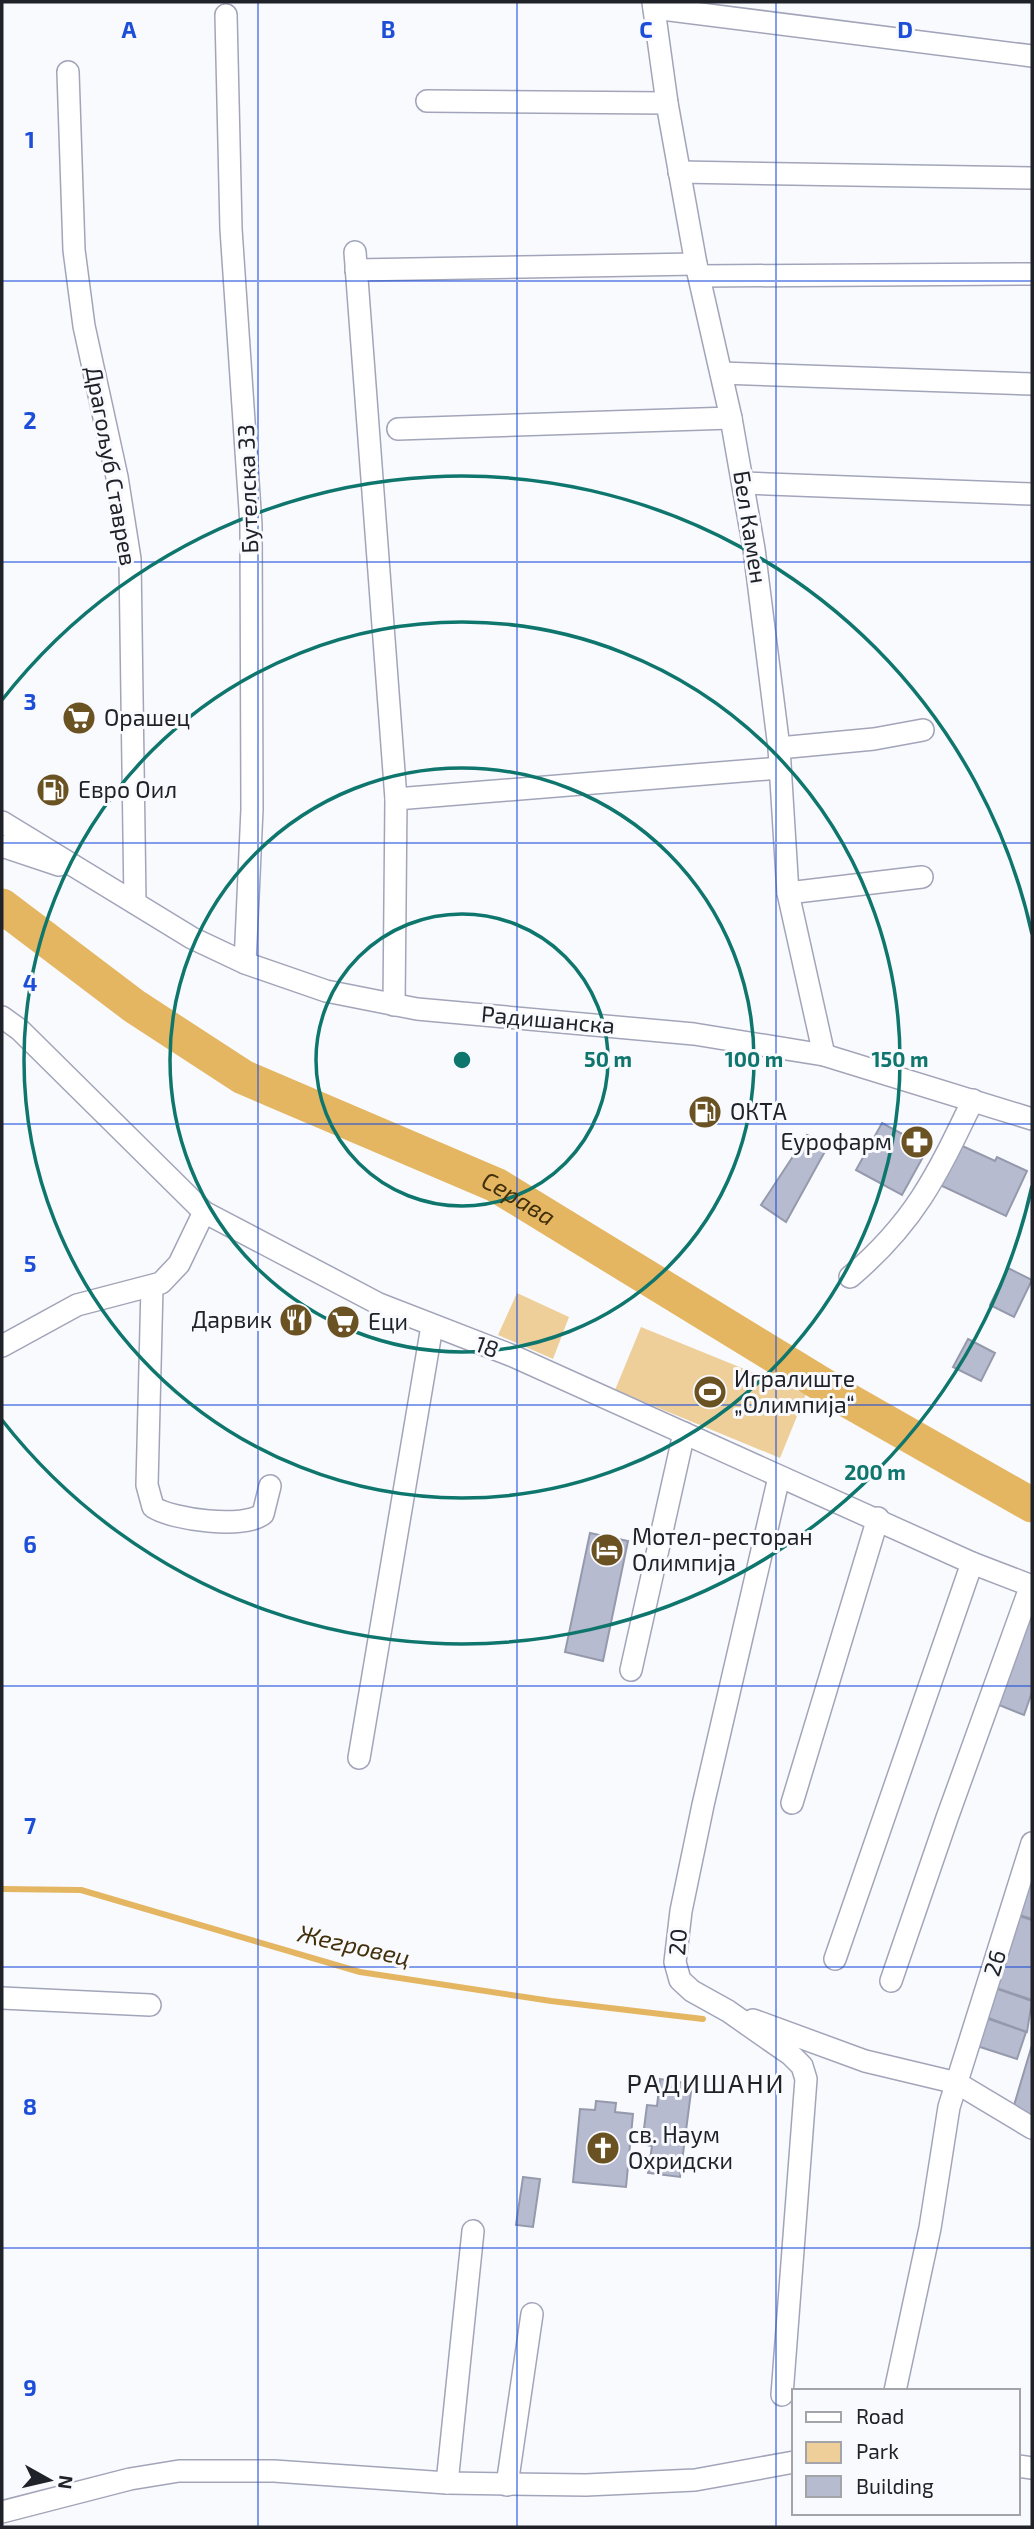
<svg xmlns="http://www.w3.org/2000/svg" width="1034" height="2529" font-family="'Exo 2',sans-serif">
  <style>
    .green { fill: #eecf9a }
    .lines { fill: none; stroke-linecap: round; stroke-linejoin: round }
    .stream { stroke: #e4b662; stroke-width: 6 }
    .river { stroke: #e4b662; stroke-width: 35 }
    .building { fill: #b7bbcf; stroke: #9599ac; stroke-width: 2 }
    .minor-casing { stroke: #a2a5b9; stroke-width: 24 }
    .minor { stroke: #fff; stroke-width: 21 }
    .grid { fill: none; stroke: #1d4ed8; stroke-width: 2; stroke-opacity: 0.55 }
    .ring { fill: none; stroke: #0f766e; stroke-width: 3.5 }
    .labels { text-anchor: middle; stroke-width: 6; stroke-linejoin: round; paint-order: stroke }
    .street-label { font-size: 23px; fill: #202229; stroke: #f9fafe }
    .poi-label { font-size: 23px; fill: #202229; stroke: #f9fafe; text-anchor: start }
    .water-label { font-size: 24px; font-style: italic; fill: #42300a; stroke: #f9fafe }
    .quarter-label { font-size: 26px; letter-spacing: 2px; fill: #202229; stroke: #f9fafe }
    .grid-label { font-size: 23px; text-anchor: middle; font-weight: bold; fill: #1d4ed8; stroke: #f9fafe; stroke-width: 6; stroke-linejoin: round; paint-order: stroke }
    .centre { fill: #0f766e; stroke: #f9fafe; stroke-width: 3.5 }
    .ring-label { font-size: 21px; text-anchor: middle; font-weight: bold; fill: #0f766e; stroke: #f9fafe; stroke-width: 6; stroke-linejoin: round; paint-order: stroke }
  </style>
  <rect width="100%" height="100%" fill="#f9fafe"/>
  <g class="green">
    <path d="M517,1293L569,1317L553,1359L498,1335Z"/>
    <path d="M641,1327L806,1394L780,1458L615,1390Z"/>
  </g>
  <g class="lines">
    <path class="stream" d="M2,1889L81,1890L360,1972L551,2001L703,2019"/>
    <path class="river" id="s1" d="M2,906L134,1006L243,1077L496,1185L849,1401L1032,1505"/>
  </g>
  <g class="building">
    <path d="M882,1123L928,1148L902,1195L856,1170Z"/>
    <path d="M807,1135L828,1146L786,1222L761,1205Z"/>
    <path d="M958,1144L995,1161L997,1157L1027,1171L1006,1216L940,1185Z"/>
    <path d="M1008,1268L1032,1280L1014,1317L990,1305Z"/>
    <path d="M968,1339L995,1353L981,1381L953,1367Z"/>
    <path d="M590,1533L628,1541L603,1661L565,1652Z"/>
    <path d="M1032,1603V1692L1024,1715L994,1703Z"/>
    <path d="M1032,1865V1919L1016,1914Z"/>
    <path d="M1015,1915L1032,1920V2000L993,1987Z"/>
    <path d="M992,1987L1032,2001L1027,2032L983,2016Z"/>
    <path d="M983,2017L1026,2032L1017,2059L974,2045Z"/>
    <path d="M1032,2045V2123L1012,2112Z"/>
    <path d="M660,2079L692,2084L680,2177L648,2173L652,2146L642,2144L647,2105L657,2106Z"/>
    <path d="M596,2101L616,2103L615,2112L633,2114L626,2187L573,2182L580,2109L595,2110Z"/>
    <path d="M523,2177L540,2179L533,2227L516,2225Z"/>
  </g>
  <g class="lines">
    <defs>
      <g id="minor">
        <path d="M653,2L667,103L696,264L731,418L754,549L779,748L788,893L824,1055"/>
        <path d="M654,8L1032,56"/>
        <path d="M226,15L231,229L251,525L252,809L245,963"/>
        <path d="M68,72L74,250L84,326L117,477L130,559L135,903"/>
        <path d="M427,101L667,103"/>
        <path d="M679,172L1032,178"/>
        <path d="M355,252L396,799L394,1005"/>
        <path d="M356,270L696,264"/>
        <path d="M700,276L1032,274"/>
        <path d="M721,373L1032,384"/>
        <path d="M398,429L731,418"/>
        <path d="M743,483L1032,494"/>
        <path d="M779,748L874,739L923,730"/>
        <path d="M396,799L780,768"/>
        <path d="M2,822L192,938L245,963L326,991L417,1009L694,1034L824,1055L1032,1119"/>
        <path d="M2,846L59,865"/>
        <path d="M788,893L922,877"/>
        <path d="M2,1017L20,1030L204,1212L379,1304L513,1356L972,1563L1032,1586"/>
        <path d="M850,1277C915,1222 937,1175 973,1100"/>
        <path d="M152,1287L147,1485L153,1507C173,1520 244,1529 263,1514L270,1486"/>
        <path d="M2,1346L77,1305L161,1283L179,1264L204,1212"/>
        <path d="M779,1477L703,1805L681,1911L675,1962L680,1980L692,1991L728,2011L791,2055L802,2066L806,2079L782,2395"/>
        <path d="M631,1670L684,1433"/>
        <path d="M359,1758L432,1326"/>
        <path d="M792,1803L878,1518"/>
        <path d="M835,1959L972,1563"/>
        <path d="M891,1981L947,1818L1031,1585"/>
        <path d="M2,1998L150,2005"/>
        <path d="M753,2020L865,2061L957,2083L1032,2128"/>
        <path d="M895,2391L930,2228L949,2107L1032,1843"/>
        <path d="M1018,2466L1032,2468"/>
        <path d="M447,2483L473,2231"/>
        <path d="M507,2485L532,2314"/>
        <path d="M2,2512L130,2479L179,2471H274L447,2483L586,2485L695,2480L794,2462"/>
      </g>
    </defs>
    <use href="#minor" class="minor-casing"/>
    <use href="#minor" class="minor"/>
  </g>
  <path class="grid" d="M258,2V2527M517,2V2527M776,2V2527M2,281H1032M2,562H1032M2,843H1032M2,1124H1032M2,1405H1032M2,1686H1032M2,1967H1032M2,2248H1032"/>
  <g class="ring">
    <circle cx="462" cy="1060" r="146"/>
    <circle cx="462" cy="1060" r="292"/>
    <circle cx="462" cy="1060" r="438"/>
    <path d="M1032 1186A584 584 0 0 1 2 1420M2 700A584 584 0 0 1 1032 934"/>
  </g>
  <defs>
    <symbol id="supermarket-disc" viewBox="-11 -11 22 22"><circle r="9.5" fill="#6b5223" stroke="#f9fafe"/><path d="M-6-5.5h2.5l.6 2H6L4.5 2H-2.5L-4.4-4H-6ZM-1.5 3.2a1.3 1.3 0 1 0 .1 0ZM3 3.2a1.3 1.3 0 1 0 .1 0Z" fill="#fff"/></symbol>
    <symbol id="fuel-disc" viewBox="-11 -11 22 22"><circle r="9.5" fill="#6b5223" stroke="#f9fafe"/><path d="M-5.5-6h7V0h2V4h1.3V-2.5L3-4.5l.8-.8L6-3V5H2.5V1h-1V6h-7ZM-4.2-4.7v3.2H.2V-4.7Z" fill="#fff"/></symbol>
    <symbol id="pharmacy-disc" viewBox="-11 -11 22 22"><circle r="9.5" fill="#6b5223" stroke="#f9fafe"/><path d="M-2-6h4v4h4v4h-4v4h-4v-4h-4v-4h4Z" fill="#fff"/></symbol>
    <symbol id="restaurant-disc" viewBox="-11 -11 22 22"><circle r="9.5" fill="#6b5223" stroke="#f9fafe"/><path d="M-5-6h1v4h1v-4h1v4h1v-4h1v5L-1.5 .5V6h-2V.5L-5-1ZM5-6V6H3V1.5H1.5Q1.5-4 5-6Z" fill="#fff"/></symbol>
    <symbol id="stadium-disc" viewBox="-11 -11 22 22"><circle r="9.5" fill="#6b5223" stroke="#f9fafe"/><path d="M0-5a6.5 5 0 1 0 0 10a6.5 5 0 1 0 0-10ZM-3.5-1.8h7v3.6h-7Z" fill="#fff"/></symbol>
    <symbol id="hotel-disc" viewBox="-11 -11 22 22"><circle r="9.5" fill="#6b5223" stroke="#f9fafe"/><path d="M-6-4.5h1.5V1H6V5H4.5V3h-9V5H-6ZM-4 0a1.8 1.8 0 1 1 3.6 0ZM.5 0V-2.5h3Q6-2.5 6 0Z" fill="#fff"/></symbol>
    <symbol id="church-disc" viewBox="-11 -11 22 22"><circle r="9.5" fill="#6b5223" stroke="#f9fafe"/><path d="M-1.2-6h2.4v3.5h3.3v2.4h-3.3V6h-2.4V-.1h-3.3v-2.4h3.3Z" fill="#fff"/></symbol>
  </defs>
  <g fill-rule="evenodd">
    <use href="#supermarket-disc" x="60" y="699" width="38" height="38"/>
    <use href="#fuel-disc" x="34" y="771" width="38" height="38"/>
    <use href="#fuel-disc" x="686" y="1093" width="38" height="38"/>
    <use href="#pharmacy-disc" x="898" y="1123" width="38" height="38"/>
    <use href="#restaurant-disc" x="277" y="1301" width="38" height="38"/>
    <use href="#supermarket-disc" x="324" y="1303" width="38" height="38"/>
    <use href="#stadium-disc" x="691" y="1373" width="38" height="38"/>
    <use href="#hotel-disc" x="588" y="1531" width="38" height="38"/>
    <use href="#church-disc" x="584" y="2129" width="38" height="38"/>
  </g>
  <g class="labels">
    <g class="street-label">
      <text transform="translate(111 466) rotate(80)" y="8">Драгољуб Ставрев</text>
      <text transform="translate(248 489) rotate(-92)" y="8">Бутелска 33</text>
      <text transform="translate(750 527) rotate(81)" y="8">Бел Камен</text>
      <text transform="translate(548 1020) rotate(5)" y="8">Радишанска</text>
      <text transform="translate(487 1347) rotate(20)" y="8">18</text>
      <text transform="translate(678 1942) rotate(-86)" y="8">20</text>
      <text transform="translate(995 1963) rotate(-73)" y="8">26</text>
    </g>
    <g class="poi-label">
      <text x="104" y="726">Орашец</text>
      <text x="78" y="798">Евро Оил</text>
      <text x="730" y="1120">ОКТА</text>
      <text x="892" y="1150" text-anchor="end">Еурофарм</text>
      <text x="272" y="1328" text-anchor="end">Дарвик</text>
      <text x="368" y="1330">Еци</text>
      <text x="734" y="1387">Игралиште<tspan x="734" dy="26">„Олимпија“</tspan></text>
      <text x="632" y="1545">Мотел-ресторан<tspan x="632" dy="26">Олимпија</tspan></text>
      <text x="628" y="2143">св. Наум<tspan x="628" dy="26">Охридски</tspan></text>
    </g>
    <g class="water-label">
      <text dy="8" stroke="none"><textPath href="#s1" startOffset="597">Серава</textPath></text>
      <text transform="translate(354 1946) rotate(13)" y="8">Жегровец</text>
    </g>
    <g class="quarter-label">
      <text x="706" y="2093">РАДИШАНИ</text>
    </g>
  </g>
  <g class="grid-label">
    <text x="129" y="38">A</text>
    <text x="388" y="38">B</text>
    <text x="646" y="38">C</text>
    <text x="905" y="38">D</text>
    <text x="30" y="148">1</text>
    <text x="30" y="429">2</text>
    <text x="30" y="710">3</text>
    <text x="30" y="991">4</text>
    <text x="30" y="1272">5</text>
    <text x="30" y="1553">6</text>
    <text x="30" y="1834">7</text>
    <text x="30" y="2115">8</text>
    <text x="30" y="2396">9</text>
  </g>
  <circle cx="462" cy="1060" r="10" class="centre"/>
  <g class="ring-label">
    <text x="608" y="1067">50 m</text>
    <text x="754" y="1067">100 m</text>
    <text x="900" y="1067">150 m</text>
    <text x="875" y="1480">200 m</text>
  </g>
  <rect width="1034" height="2529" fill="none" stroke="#202229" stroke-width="7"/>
  <rect x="792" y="2389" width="228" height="126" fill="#f9fafe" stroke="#a2a4a9" stroke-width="2"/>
  <rect x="806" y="2412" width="35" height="10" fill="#ffffff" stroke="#a2a4a9" stroke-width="2"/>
  <text x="856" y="2424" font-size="21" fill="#202229">Road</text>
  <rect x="806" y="2442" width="35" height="21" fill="#eecf9a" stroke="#a2a4a9" stroke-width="2"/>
  <text x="856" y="2459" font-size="21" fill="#202229">Park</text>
  <rect x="806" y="2476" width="35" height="21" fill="#b7bbcf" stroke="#a2a4a9" stroke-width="2"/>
  <text x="856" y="2494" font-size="21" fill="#202229">Building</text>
  <g transform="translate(49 2480) rotate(98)" stroke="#f9fafe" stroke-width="5" paint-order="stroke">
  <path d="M0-5L12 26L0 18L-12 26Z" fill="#202229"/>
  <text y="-10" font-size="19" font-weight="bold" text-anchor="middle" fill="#202229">N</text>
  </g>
</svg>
